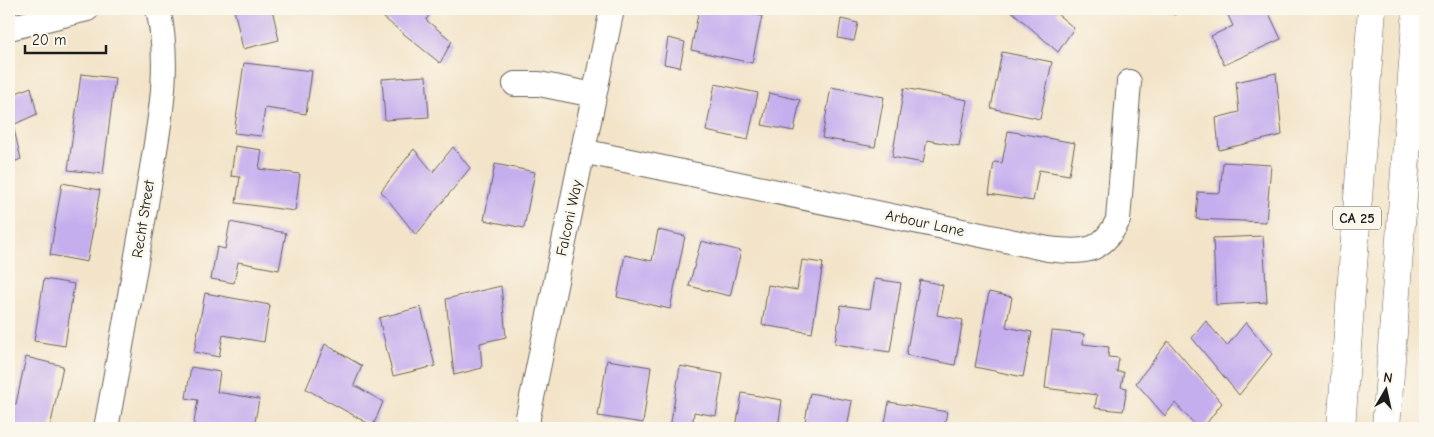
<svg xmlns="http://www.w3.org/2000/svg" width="1434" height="437" font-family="'Comic Neue',sans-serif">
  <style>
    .building { fill: #c5aeee }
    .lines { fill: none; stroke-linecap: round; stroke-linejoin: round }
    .street-casing { stroke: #676259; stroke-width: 26 }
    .primary-casing { stroke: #676259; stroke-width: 29 }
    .street { stroke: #fff; stroke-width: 24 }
    .primary { stroke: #fff; stroke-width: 28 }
    .labels { text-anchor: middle; stroke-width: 5; stroke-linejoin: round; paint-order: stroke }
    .shield { fill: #fbf7ec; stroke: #5f5e5a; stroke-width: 1 }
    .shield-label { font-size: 14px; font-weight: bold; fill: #1c1c1c }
    .street-label { font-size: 15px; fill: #1c1c1c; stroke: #fbf7ec }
  </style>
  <rect width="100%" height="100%" fill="#fbf7ec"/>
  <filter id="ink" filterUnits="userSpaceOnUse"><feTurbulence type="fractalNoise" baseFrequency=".02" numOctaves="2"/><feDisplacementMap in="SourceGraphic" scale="10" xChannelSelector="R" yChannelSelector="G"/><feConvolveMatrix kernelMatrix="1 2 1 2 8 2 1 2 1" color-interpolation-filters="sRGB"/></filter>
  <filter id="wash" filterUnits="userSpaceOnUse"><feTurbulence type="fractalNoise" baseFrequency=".0096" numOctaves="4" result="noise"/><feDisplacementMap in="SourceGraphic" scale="20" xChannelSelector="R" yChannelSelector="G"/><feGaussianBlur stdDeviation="1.12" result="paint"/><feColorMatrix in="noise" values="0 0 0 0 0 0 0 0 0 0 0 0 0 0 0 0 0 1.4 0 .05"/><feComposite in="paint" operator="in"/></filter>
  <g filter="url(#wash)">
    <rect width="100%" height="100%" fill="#f3e4c9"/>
    <g id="blocks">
      <g class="building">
        <path d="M234,9H272L279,40L243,49Z"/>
        <path d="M390,9H433L426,20L452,41L440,63L384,18Z"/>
        <path d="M699,9H725L762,16L752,63L691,50Z"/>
        <path d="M1009,9H1059L1056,13L1074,28L1058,52Z"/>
        <path d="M1163,9H1178L1175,15Z"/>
        <path d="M1225,9H1267L1281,39L1224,65L1211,36L1233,26Z"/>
        <path d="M841,19L858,23L854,41L838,38Z"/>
        <path d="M668,38L685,42L680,67L664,64Z"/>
        <path d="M1002,52L1052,62L1040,119L991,108Z"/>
        <path d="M244,63L312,71L306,114L265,108L261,136L234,133Z"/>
        <path d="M1276,73L1282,135L1219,150L1216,118L1239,112L1236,82Z"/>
        <path d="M81,74L115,78L103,174L68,170Z"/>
        <path d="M426,76L429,117L385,120L382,79Z"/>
        <path d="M715,84L758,93L748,140L706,131Z"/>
        <path d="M31,87L37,114L13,125L21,159L9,164V96Z"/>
        <path d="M831,87L884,97L875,147L822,138Z"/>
        <path d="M904,88L967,100L959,146L927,140L923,163L892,157Z"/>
        <path d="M769,93L800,100L794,131L762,125Z"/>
        <path d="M1008,131L1075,143L1069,175L1039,170L1033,201L989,194L994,162L1002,163Z"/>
        <path d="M235,146L262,150L259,169L300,174L295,211L236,203L240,177L231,176Z"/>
        <path d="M453,147L470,168L416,235L381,191L414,149L433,172Z"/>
        <path d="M1223,162L1271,165L1266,222L1196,219L1198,192L1220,193Z"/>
        <path d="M495,164L535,172L524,228L484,220Z"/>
        <path d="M62,183L100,190L87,262L50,255Z"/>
        <path d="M230,222L286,233L279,270L238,262L234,283L211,279L217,247L225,249Z"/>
        <path d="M658,230L685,236L670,309L617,297L625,255L652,261Z"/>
        <path d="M1263,236L1267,302L1216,305L1213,238Z"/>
        <path d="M701,241L741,251L730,296L689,286Z"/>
        <path d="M802,260L823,263L812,333L762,325L768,285L797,290Z"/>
        <path d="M44,279L74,284L65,346L34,341Z"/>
        <path d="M875,279L901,283L890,352L835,344L841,305L870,309Z"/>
        <path d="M920,280L943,285L937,315L963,320L955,365L906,355Z"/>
        <path d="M501,286L506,337L480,343L482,368L454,375L446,299Z"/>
        <path d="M989,292L1012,297L1006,327L1032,332L1023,377L975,367Z"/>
        <path d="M205,293L270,305L264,342L223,335L219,357L194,352Z"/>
        <path d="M421,307L435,366L393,376L379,318Z"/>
        <path d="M1206,321L1227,346L1246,322L1272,354L1239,395L1192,338Z"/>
        <path d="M1052,331L1084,334L1083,344L1109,347L1108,357L1119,358L1117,372H1124L1121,387L1127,388L1123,411L1095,408L1097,395L1045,388Z"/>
        <path d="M1168,341L1222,403L1203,428H1198L1175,403L1165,416L1136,383Z"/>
        <path d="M325,344L362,366L354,385L383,402L373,426L306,389Z"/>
        <path d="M26,357L63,366L50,428H9V403L16,404Z"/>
        <path d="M607,360L651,367L643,423L598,416Z"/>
        <path d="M680,366L723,374L716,416L694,412L692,428H670Z"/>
        <path d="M191,367L220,372L217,392L259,399L254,428H193L198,400L186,398Z"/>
        <path d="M742,393L782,400L778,428H736Z"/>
        <path d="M810,393L852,401L847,428H804Z"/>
        <path d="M889,402L947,412L944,428H884Z"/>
        <path d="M1037,424L1054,427V428H1036Z"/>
      </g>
    </g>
  </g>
  <g filter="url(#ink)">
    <use href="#blocks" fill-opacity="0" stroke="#676259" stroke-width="1"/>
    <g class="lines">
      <defs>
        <g id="street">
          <path d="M9,28L87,9"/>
          <path d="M515,84H539L594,95"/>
          <path d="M582,151L1048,249C1082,253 1102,254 1118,220L1129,82"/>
          <path d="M106,428C120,354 133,279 146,204C156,139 173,74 158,9"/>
          <path d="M528,428V417L612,9"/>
        </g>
        <g id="primary">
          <path d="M1341,428L1372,9"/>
          <path d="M1386,428L1417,9"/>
        </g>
      </defs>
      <use href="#street" class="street-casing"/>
      <use href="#primary" class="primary-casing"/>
      <use href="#street" class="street"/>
      <use href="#primary" class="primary"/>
    </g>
  </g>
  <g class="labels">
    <rect class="shield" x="1333" y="206.5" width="48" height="23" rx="4"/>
    <g class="shield-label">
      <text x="1357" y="223">CA 25</text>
    </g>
    <g class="street-label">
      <text transform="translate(569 218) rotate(-78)" y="5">Falconi Way</text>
      <text transform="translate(143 219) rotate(-81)" y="5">Recht Street</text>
      <text transform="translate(925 223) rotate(12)" y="5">Arbour Lane</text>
    </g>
  </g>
  <rect width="1434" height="437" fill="none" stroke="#fbf7ec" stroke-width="30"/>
  <g transform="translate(1386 390) rotate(9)" stroke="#fbf7ec" stroke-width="4" paint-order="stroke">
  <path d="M0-4L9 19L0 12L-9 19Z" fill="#1c1c1c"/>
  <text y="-8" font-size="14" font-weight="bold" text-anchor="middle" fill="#1c1c1c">N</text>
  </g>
  <path d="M25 45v8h81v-8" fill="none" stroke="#1c1c1c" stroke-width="2.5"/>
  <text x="32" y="45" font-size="15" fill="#1c1c1c" stroke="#fbf7ec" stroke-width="4" paint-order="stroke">20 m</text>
</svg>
